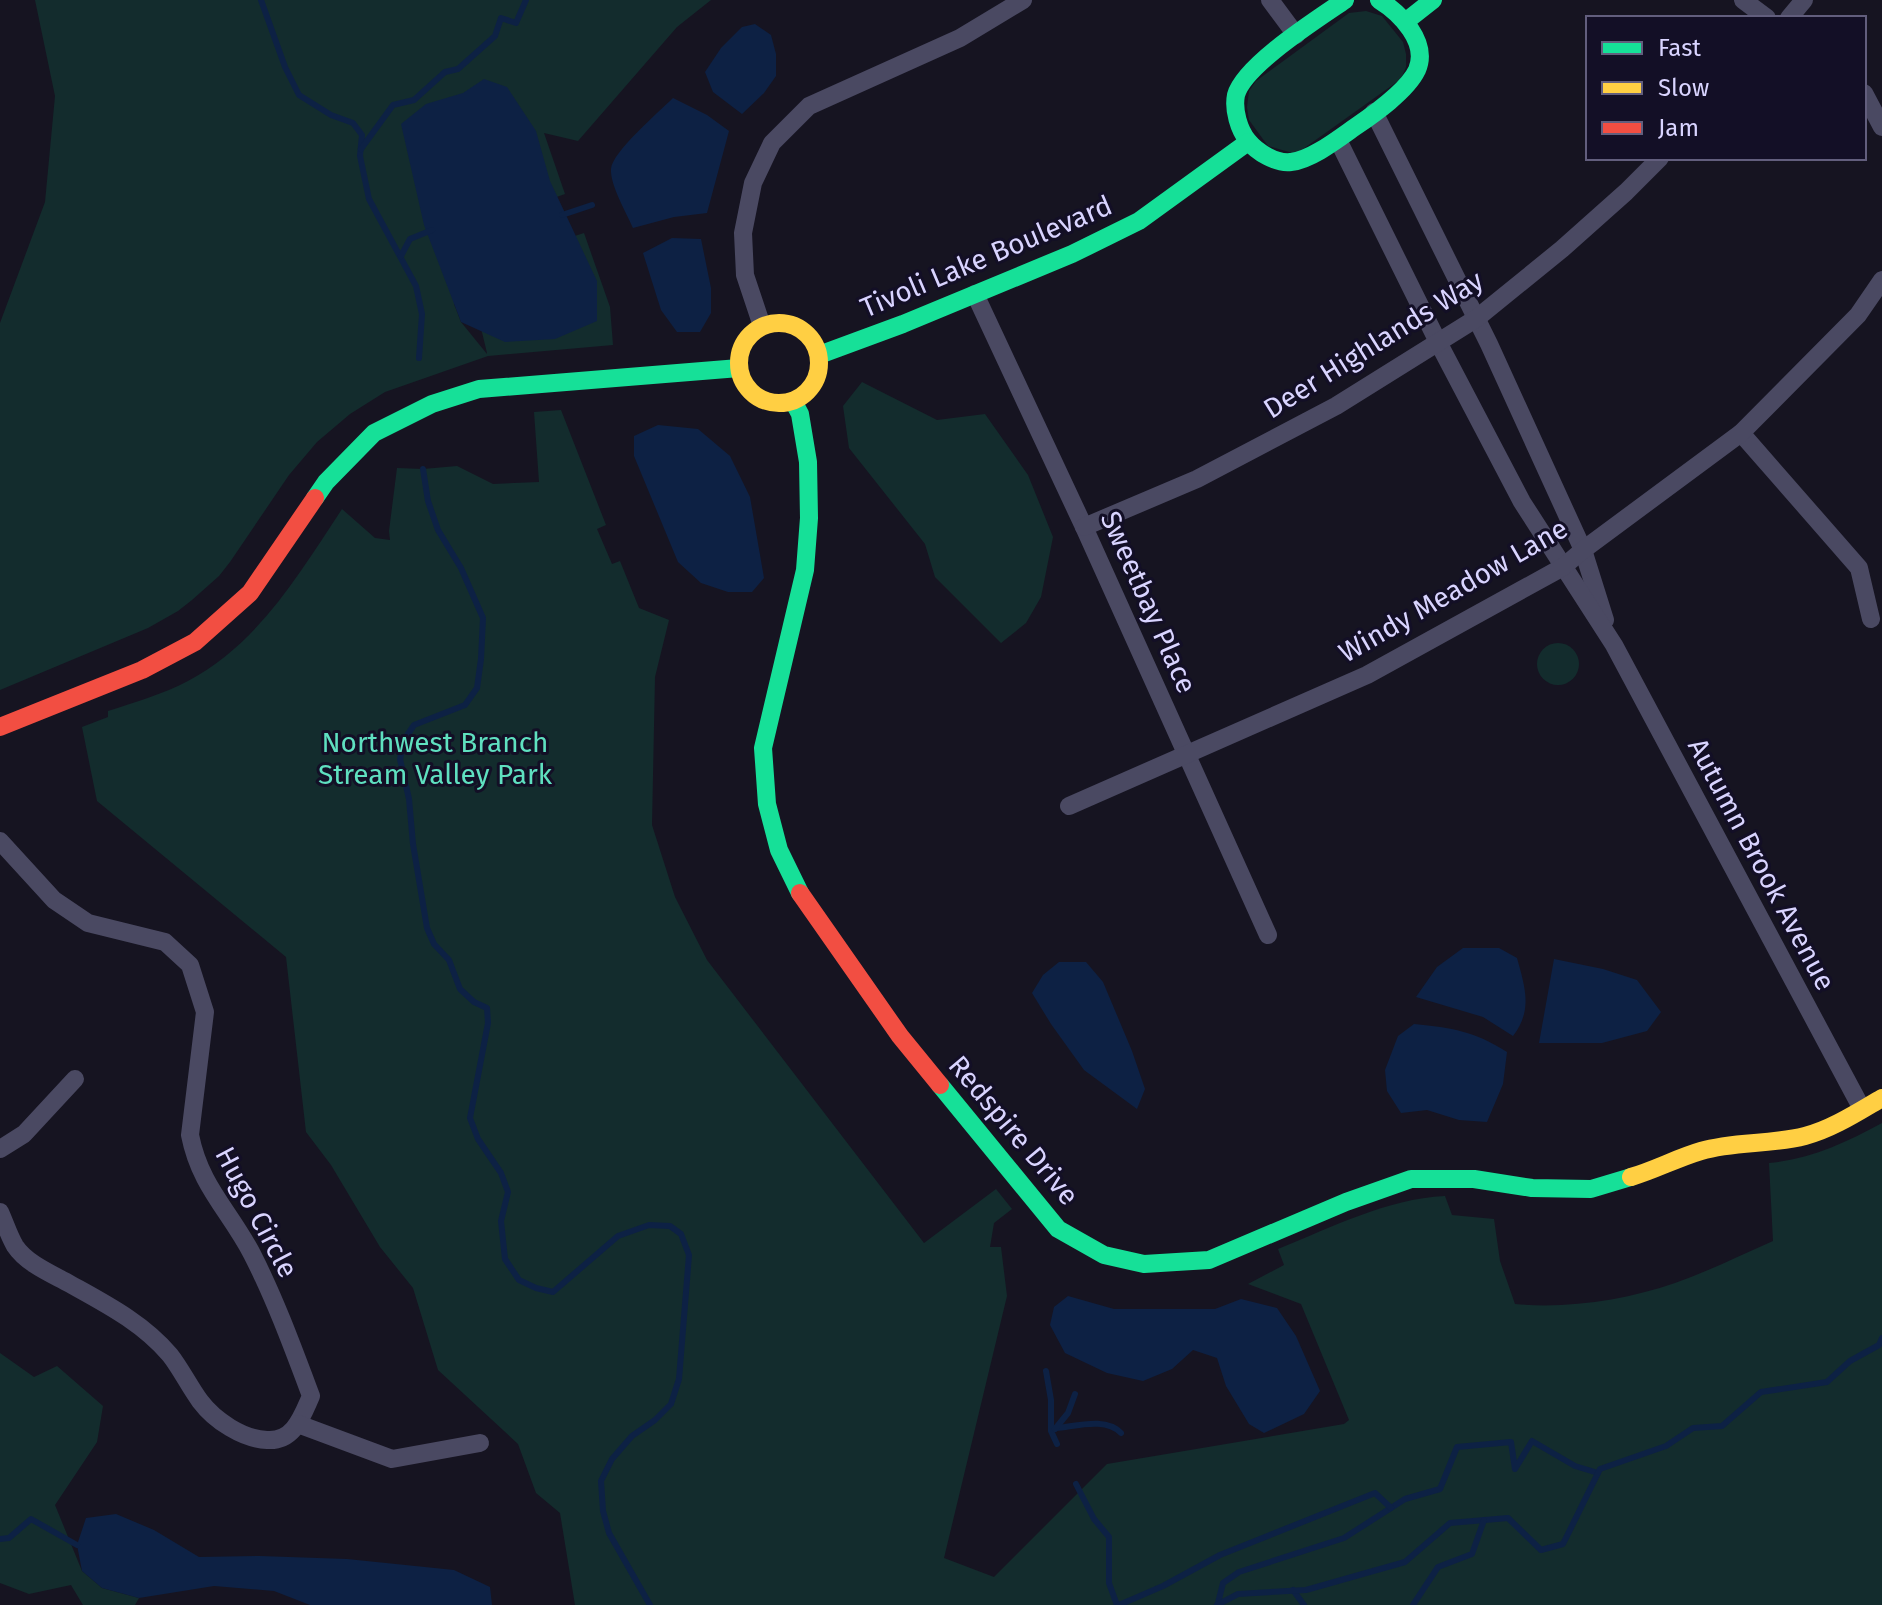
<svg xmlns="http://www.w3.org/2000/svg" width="1882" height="1605" font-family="'Fira Sans',sans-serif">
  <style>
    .green { fill: #132c2d; fill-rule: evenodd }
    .water { fill: #0d2144 }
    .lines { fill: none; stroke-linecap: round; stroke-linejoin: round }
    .stream { stroke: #0d2144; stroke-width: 6 }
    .street { stroke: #4a4962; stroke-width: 18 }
    .fast { stroke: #16e098; stroke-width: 18 }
    .slow { stroke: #ffcf43; stroke-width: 18 }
    .jam { stroke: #f24e42; stroke-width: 18 }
    .labels { text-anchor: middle; stroke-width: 6; stroke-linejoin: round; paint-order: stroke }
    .street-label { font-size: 28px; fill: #d9d4ff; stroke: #130f26 }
    .park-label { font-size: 28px; fill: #5fe0c0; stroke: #130f26 }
  </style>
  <rect width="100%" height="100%" fill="#161421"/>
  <g class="green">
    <path d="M35,0H711L677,27L578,141L544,133L565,194L534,205L547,245L584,233L610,307L613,345L488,356L385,392L350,414L317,442L289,475L230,562L219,576L192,600L178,611L148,628L0,690V323L45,202L55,96ZM474,299L487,353V354L461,322L454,304Z"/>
    <path d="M1366,11L1382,16L1403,42L1406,54V67L1401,79L1296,154L1268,146L1249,120L1247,107L1249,91L1256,81L1349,13Z"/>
    <path d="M862,382L937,420L985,414L1028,475L1053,537L1041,597L1026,623L1001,643L935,577L925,544L849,448L843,406Z"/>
    <path d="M561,410L606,525L597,529L612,564L620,561L639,608L669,620L655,677L652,825L675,897L707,960L924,1243L996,1189L1012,1209L994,1223L990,1247H1001L1007,1296L944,1558L994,1577L1107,1464L1344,1424L1349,1420L1301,1304L1248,1284L1284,1265L1278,1249C1333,1227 1386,1199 1445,1196L1452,1215L1494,1219L1500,1261L1515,1304C1567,1309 1626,1300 1675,1283C1709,1271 1741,1255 1773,1241L1769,1163C1811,1159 1845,1143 1882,1123V1605H575L560,1513L536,1493L518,1444L438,1370L413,1288L380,1247L331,1165L306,1132L286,957L97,801L82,727L108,717V711C136,702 163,694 188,681C259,643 299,574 342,509L375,538L390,540L389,531L397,468L423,469L457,466L493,484L539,482L534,412Z"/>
    <circle cx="1558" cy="664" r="21"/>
    <path d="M0,1353L34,1377L57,1366L103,1406L97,1442L55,1505L82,1571L102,1588L139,1598L135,1605H83L71,1585L29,1594L0,1583Z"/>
  </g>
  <g class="water">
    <path d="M755,24L771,35L776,54V76L764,93L742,114L713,92L705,72L721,48L742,27Z"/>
    <path d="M484,79L507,87L536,131L550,181L597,281V321L555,339L505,342L461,322L424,225L401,124L426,104L463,93Z"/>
    <path d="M673,98L707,115L729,131L707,213L674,217L633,228C626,212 610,185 611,169C612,152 659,112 673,98Z"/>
    <path d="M672,238L701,239L711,288V313L700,332H677L661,310L643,253Z"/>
    <path d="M658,425L698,429L730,456L750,497L764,578L752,592H728L701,583L678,562L634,456V436Z"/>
    <path d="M1463,948H1499L1517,958C1525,987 1533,1010 1513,1036L1483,1017L1416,997L1437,967Z"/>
    <path d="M1554,959L1603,969L1637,980L1661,1012L1647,1031L1602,1043H1539Z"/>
    <path d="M1059,962H1086L1103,982L1132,1051L1145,1089L1137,1109L1084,1070L1051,1024L1032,993L1043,975Z"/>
    <path d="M1414,1024C1453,1028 1474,1031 1507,1052L1503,1084L1487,1122L1459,1120L1427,1110L1401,1113L1387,1091L1385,1070L1398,1036Z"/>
    <path d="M1068,1296L1114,1309H1215L1241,1299L1277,1308L1296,1336L1320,1391L1304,1414L1264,1433L1249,1424L1226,1386L1217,1358L1193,1350L1172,1369L1143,1381L1107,1373L1065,1353L1050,1325L1054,1307Z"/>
    <path d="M116,1514L154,1530L199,1557L260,1556L347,1559L454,1570L490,1587L492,1605H310L274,1591L214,1586L139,1598L102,1588L82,1571L77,1545L86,1518Z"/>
  </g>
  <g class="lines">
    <g class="stream">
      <path d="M261,0L285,67L299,95L331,115L353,123L362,135L360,156L369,199L416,286L422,314L419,358"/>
      <path d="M361,149L393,105L414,100L445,72L458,69L495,36L501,18L516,23L526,0"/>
      <path d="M562,215L592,205"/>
      <path d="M401,256L410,239L432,230"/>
      <path d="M423,469L428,501L438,530L461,568L483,618L481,659L477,688L465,705L414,725L404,740L400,759L409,799L413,844L427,928L434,944L449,960L460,989L474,1002L487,1008L488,1023L470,1118L478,1139L501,1173L508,1192L501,1221L505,1259L519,1280L536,1288L553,1292L618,1236L649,1225L670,1226L681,1234L689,1255L679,1379L671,1404L655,1420L632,1436L612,1459L601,1481L603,1511L609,1533L650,1605"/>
      <path d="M1046,1371L1051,1400V1431L1057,1444"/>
      <path d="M1056,1428C1077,1426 1106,1417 1121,1433"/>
      <path d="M1055,1429L1068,1413L1075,1394"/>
      <path d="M1076,1484L1094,1519L1109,1537V1583L1117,1605"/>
      <path d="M0,1539L9,1538L31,1519L77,1545"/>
      <path d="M1293,1590L1304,1605"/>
      <path d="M1218,1603L1223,1583L1239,1572L1344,1538L1405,1499L1440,1489L1457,1447L1511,1442L1515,1469L1532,1441L1575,1466L1598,1473"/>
      <path d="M1119,1605L1163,1586L1220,1555L1375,1493L1391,1508"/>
      <path d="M1217,1605L1238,1594L1306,1590L1405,1562L1450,1523L1508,1518L1541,1550L1563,1544L1600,1469L1666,1446L1693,1428L1722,1426L1761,1392L1827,1382L1850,1361L1879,1345L1882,1338"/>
      <path d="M1413,1605L1438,1567L1472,1554L1484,1520"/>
    </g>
    <g class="street">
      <path d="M1270,0L1296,35"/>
      <path d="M1743,0L1767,18"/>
      <path d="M1789,18L1804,0"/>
      <path d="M1864,93L1882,127"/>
      <path d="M1374,112L1489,344L1583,550L1605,620"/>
      <path d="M1338,140L1438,342L1522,502L1614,645L1862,1109"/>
      <path d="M975,294L1084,527L1268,935"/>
      <path d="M762,326L745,275L743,233L753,183L772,143L809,106L960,38L1023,0"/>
      <path d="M1741,433L1859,568L1871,619"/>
      <path d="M1084,527L1197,479L1336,406L1477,318L1562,249L1626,192L1660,158"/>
      <path d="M1069,806L1367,675L1563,567L1583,550L1741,433L1858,315L1882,280"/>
      <path d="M0,841L54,900L88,923L165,942L190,965L205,1012L190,1135C200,1186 229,1210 252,1254C275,1299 293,1348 311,1396C302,1416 294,1442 267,1440C243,1439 215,1421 200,1401C189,1386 181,1369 170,1355C143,1323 106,1304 70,1284C52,1274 27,1264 15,1246C9,1236 5,1223 0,1212"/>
      <path d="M0,1149L24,1134L75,1079"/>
      <path d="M298,1424L392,1459L480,1443"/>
    </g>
    <g class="fast">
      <path d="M1345,0C1319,18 1244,65 1236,95C1233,110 1239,130 1248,141C1257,152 1276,164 1291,162C1311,160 1338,139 1355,127C1374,114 1407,91 1417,70C1429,42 1400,13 1379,0"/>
      <path d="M1405,22L1433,0"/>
      <path d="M819,355L903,324L1072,254L1139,221L1248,142"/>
      <path d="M793,401L800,414L808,462L809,518L805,570L763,748L767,804L779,850L800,893"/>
      <path d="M315,498L326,482L374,433L432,404L479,389L739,368"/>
      <path d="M940,1085L1058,1229L1104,1255L1144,1264L1209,1260L1346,1202L1411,1179H1474L1532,1188L1591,1189L1631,1177"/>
    </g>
    <g class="slow">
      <circle cx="779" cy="363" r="40"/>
      <path d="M1631,1177C1655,1170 1677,1158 1701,1151C1734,1141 1770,1145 1805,1136C1832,1129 1858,1112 1882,1098"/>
    </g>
    <g class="jam">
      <path d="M0,727L142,670L195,642L250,593L315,498"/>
      <path d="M800,893L900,1036L940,1085"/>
    </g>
  </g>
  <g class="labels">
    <g class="street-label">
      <text transform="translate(986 256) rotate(-23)" y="10">Tivoli Lake Boulevard</text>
      <text transform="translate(1373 344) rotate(-32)" y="10">Deer Highlands Way</text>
      <text transform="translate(1453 590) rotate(-30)" y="10">Windy Meadow Lane</text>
      <text transform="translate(1149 602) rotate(66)" y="10">Sweetbay Place</text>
      <text transform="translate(1762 864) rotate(62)" y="10">Autumn Brook Avenue</text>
      <text transform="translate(1014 1130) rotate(50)" y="10">Redspire Drive</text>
      <text transform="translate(257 1212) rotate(62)" y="10">Hugo Circle</text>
    </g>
    <g class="park-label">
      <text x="435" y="752">Northwest Branch<tspan x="435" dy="32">Stream Valley Park</tspan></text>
    </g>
  </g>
  <rect x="1586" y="16" width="280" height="144" fill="#130f26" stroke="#625e7d" stroke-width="2"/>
  <rect x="1602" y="42" width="40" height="12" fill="#16e098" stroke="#625e7d" stroke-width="2"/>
  <text x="1658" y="56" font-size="24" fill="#d9d4ff">Fast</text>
  <rect x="1602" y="82" width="40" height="12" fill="#ffcf43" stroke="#625e7d" stroke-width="2"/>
  <text x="1658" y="96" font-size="24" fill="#d9d4ff">Slow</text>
  <rect x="1602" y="122" width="40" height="12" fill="#f24e42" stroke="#625e7d" stroke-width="2"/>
  <text x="1658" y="136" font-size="24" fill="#d9d4ff">Jam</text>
</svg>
